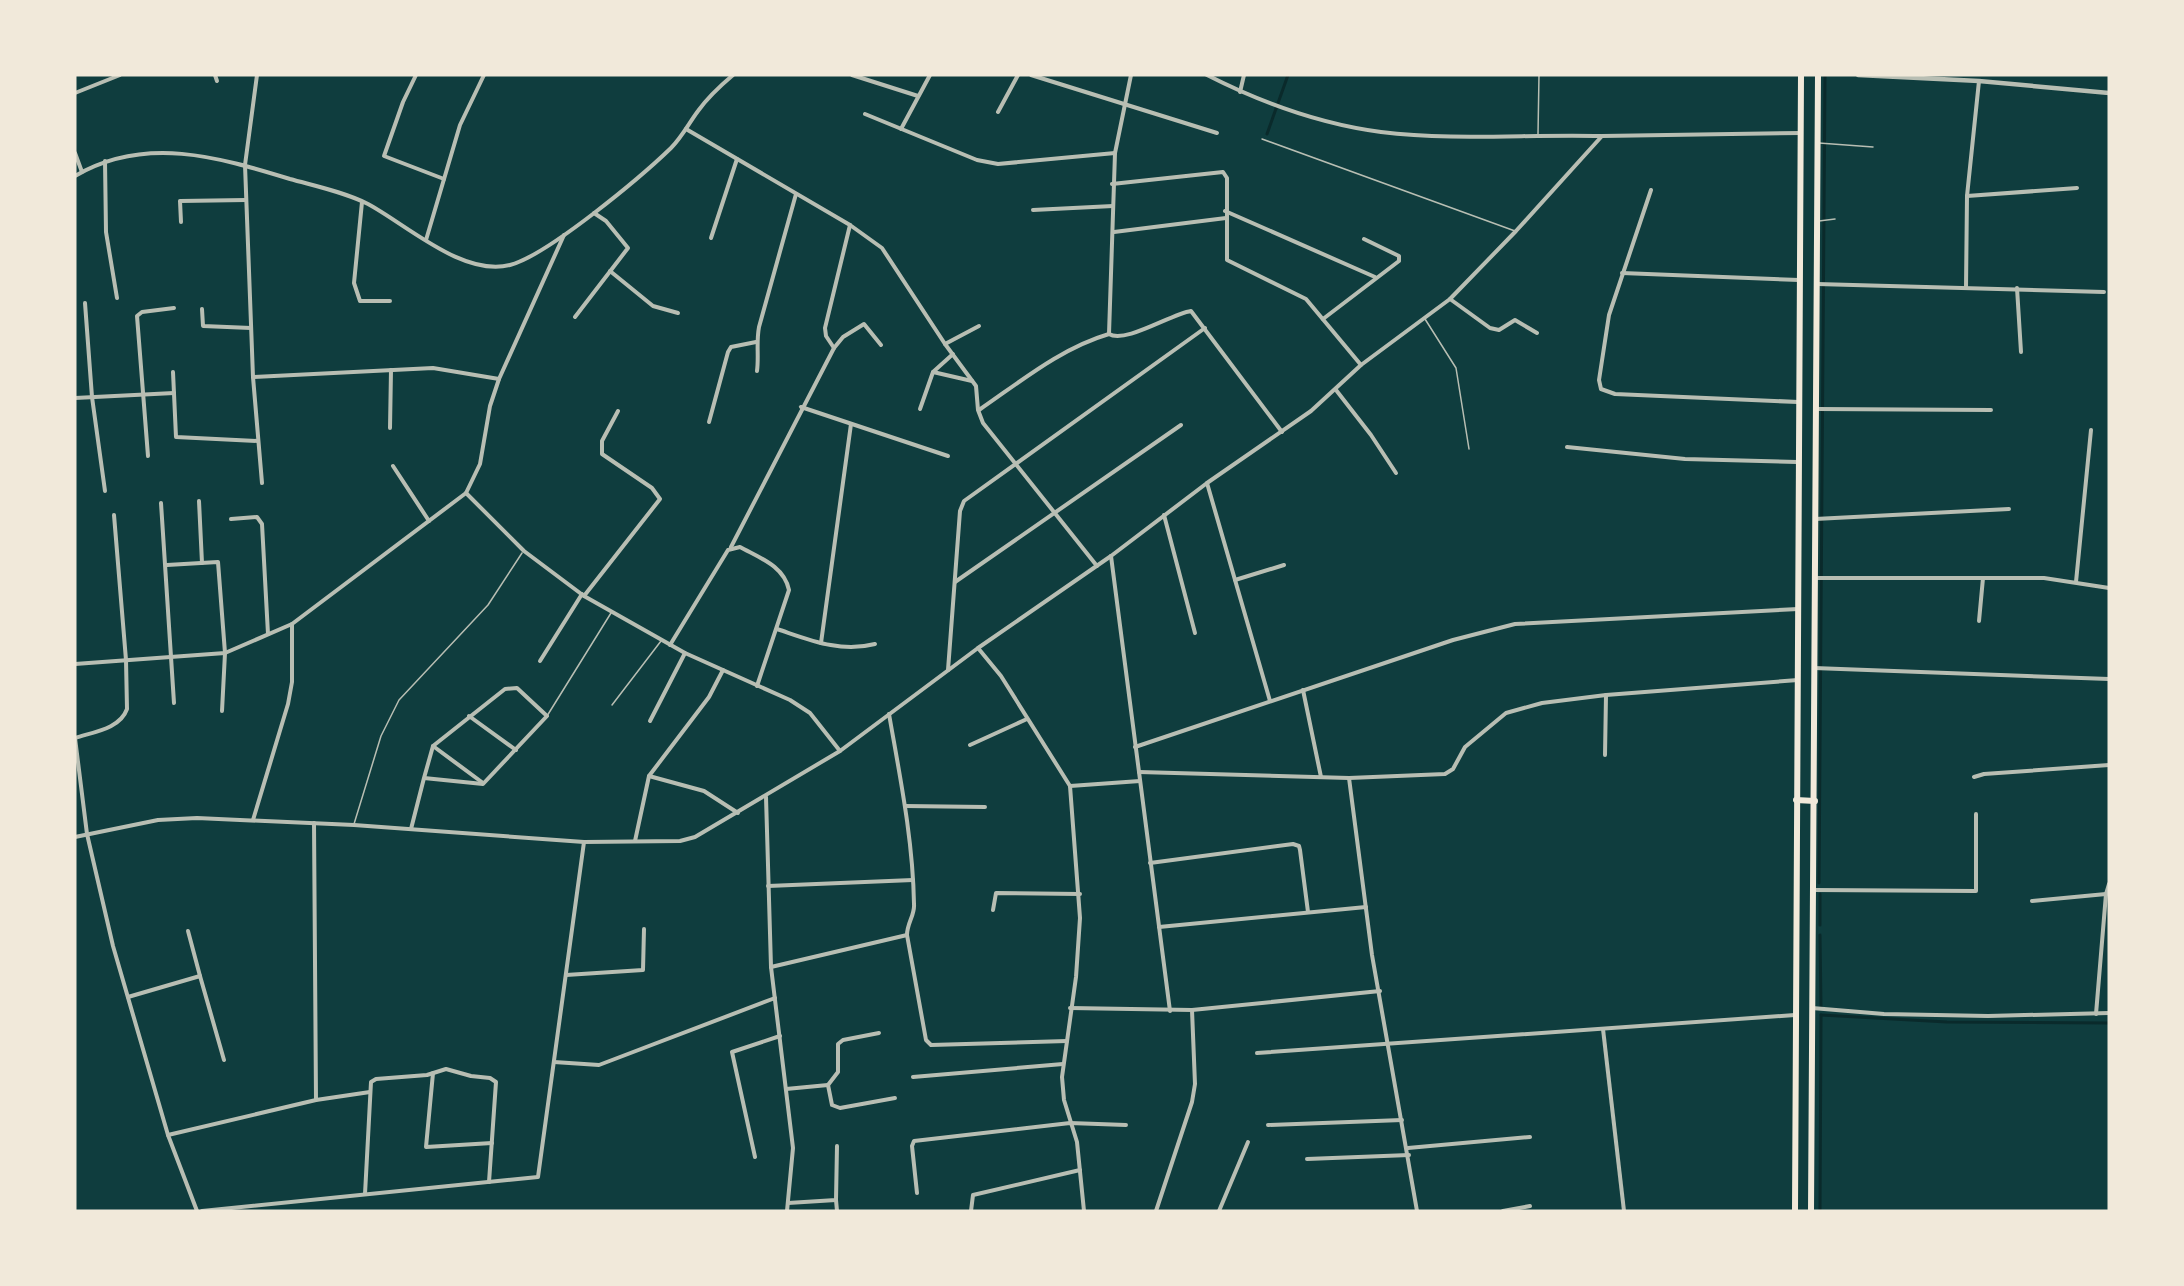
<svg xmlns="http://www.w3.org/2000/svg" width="2184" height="1286" font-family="'Fira Sans',sans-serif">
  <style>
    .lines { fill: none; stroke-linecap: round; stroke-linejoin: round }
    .stream { stroke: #0a2a2b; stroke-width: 3 }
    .service { stroke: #b8beb3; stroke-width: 1.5 }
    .minor { stroke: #b8beb3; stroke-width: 4 }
    .tertiary { stroke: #b8beb3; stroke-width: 4.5 }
    .primary { stroke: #f1e9da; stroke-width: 6 }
  </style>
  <rect width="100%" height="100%" fill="#0f3d3e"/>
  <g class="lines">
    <g class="stream">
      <path d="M1267,134L1288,75"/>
      <path d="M1819,883L1825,75"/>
      <path d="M1820,894V925"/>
      <path d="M1820,935L1821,1008"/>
      <path d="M1821,1015L1947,1022L2109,1023"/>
      <path d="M1820,1211L1821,1015"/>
    </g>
    <g class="service">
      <path d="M1538,134L1539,75"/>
      <path d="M1262,139L1515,231"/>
      <path d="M1819,143L1873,147"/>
      <path d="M1819,221L1835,219"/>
      <path d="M1425,319L1456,368L1469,449"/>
      <path d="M612,705L661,641"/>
      <path d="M547,716L611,613"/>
      <path d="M354,824L381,736L399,700L488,605L522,553"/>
    </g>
    <g class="minor">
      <path d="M215,75L217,81"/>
      <path d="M257,75L245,165L253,377L262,483"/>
      <path d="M416,75L403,102L384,156L444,179"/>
      <path d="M852,75L918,96"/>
      <path d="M1031,75L1217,133"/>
      <path d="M1131,75L1115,153L1109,334C1125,344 1171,314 1191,311L1282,432"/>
      <path d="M1207,75C1262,103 1320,124 1381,132C1453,141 1528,134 1601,136"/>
      <path d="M1240,92L1244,75"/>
      <path d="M75,93L120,75"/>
      <path d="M998,112L1018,75"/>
      <path d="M865,114L977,160L998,164L1115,153"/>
      <path d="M686,129L850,225L882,248L945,344L976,386L978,410L983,423L1097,566"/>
      <path d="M901,129L930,75"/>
      <path d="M75,153L82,172"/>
      <path d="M105,161L106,232L117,298"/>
      <path d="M75,176C145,135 218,157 290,179C315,186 344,192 368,204C407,225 463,277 510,265C548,255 642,176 671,148C682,137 689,123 698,111C708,97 720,86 733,75"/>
      <path d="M1112,184L1223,172L1227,178V260L1306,299L1361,365"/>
      <path d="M1651,190L1609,315L1599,380L1601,389L1615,394L1798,402"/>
      <path d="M1967,196L2077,188"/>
      <path d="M362,202L354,283L360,301H390"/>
      <path d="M1033,210L1113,206"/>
      <path d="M1225,211L1375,277"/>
      <path d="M181,222L180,201L246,200"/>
      <path d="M850,225L825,328L826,336L834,348L843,337L864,324L881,345"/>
      <path d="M1114,232L1226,218"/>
      <path d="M711,238L737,159"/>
      <path d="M426,240L460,125L484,75"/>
      <path d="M610,271L653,306L678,313"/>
      <path d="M1622,273L1799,280"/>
      <path d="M1817,284L2104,292"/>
      <path d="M1966,288L1967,196L1979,81"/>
      <path d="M2017,288L2021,352"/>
      <path d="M1450,299L1490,328L1499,330L1515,320L1537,333"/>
      <path d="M85,303L92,397L105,491"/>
      <path d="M202,309L203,326L251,328"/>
      <path d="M575,317L628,248L606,221L594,213"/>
      <path d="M1323,319L1399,261V256L1364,239"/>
      <path d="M945,344L979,326"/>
      <path d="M757,371C759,356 756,343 759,327L796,194"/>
      <path d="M173,372L176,437L258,441"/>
      <path d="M933,372L972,381"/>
      <path d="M253,377L433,368L499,379"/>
      <path d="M1336,390L1371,435L1396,473"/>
      <path d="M75,398L174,393"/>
      <path d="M801,407L948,456"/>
      <path d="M920,409L933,372L953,354"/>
      <path d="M1817,409L1991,410"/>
      <path d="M979,410C1020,382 1061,348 1109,334"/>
      <path d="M709,422L728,352L731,347L756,342"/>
      <path d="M390,428L391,370"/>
      <path d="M1567,447L1685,459L1797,462"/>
      <path d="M148,456L137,316L142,312L174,308"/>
      <path d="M393,466L429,521"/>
      <path d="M1207,483L1270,701"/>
      <path d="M466,493L524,551L584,596L685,653L790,700L810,713L840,751"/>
      <path d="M199,501L202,563"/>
      <path d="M161,503L174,703"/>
      <path d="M1164,515L1195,633"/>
      <path d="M231,519L257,517L262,524L268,634"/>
      <path d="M1815,519L2009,509"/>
      <path d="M731,547L834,348"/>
      <path d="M1111,556L1170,1011"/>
      <path d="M167,565L218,562L225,653L222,711"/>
      <path d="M1815,578H2044L2109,588"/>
      <path d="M1235,580L1284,565"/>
      <path d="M955,582L1181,425"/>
      <path d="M2076,582L2091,430"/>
      <path d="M584,596L660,499L652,488L602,454V441L618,411"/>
      <path d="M1979,621L1983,578"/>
      <path d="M777,629C810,640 840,653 875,644"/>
      <path d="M821,643L851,424"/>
      <path d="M670,645L728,550L740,547C760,558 784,566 789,590L757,686"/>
      <path d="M978,648L1001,676L1070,786L1080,918L1076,977L1062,1077L1064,1100L1077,1142L1084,1211"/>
      <path d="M540,661L582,594"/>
      <path d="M75,664L225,653L292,624L466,493L480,464L490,406L499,379L564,235"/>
      <path d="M1814,668L2109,679"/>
      <path d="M948,670L960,511L964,501L1205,328"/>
      <path d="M1303,690L1321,777"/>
      <path d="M889,714C900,777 913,840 914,904C915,915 907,923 907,935L926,1040L931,1045L1067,1041"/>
      <path d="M469,716L516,750"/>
      <path d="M650,721L685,653"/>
      <path d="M75,738L87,834L113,946L168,1135L197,1211"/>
      <path d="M75,738C93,732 120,729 127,709L126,660L114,515"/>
      <path d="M970,745L1027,719"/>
      <path d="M433,746L483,783"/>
      <path d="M1135,747L1453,640L1515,624L1798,609"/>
      <path d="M1605,755L1606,695"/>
      <path d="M1139,772L1349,778L1445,774L1453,769L1465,747L1506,713L1542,703L1606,695L1798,680"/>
      <path d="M649,776L704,791L738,813"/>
      <path d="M1974,777L1984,774L2109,765"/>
      <path d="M1349,778L1372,955L1417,1211"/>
      <path d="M1070,786L1140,781"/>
      <path d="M766,797L771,967L793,1148L787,1211"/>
      <path d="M905,806L985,807"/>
      <path d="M253,820L288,704L292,682V624"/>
      <path d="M411,829L424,778L483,784L547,716L517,688L505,689L433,746L424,778"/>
      <path d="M75,837L158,820L197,818L354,825L584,842L680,841L695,837L840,751L978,648L1111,556L1207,483L1311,411L1361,365L1450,299L1516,231L1602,136L1801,133"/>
      <path d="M635,841L649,776L709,697L723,670"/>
      <path d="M1150,863L1293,844L1299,846L1300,850L1308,912"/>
      <path d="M768,886L913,880"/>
      <path d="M1814,890L1976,891V814"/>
      <path d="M2032,901L2106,894"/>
      <path d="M993,910L996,893L1080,894"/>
      <path d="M1159,927L1366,907"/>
      <path d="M188,931L200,976"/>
      <path d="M771,967L907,935"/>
      <path d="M566,975L643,970L644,929"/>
      <path d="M128,997L200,976L224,1060"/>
      <path d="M1070,1008L1192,1010L1380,991"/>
      <path d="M1812,1008L1884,1014L1988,1016L2109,1013"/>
      <path d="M2096,1014L2106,894L2109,884"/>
      <path d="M1603,1029L1624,1211"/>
      <path d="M1257,1053L1795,1015"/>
      <path d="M554,1062L599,1065L775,998"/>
      <path d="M433,1073L426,1147L492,1143"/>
      <path d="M913,1077L1063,1064"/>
      <path d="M828,1085L838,1072V1044L843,1040L879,1033"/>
      <path d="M786,1089L828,1085L832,1105L840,1108L895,1098"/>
      <path d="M316,1100L370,1092"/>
      <path d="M1268,1125L1402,1120"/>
      <path d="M168,1135L316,1100L314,823"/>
      <path d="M1408,1148L1530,1137"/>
      <path d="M755,1157L732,1052L780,1036"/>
      <path d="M1307,1159L1409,1155"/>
      <path d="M917,1193L912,1146L914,1141L1070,1123L1126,1125"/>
      <path d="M365,1194L371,1082L376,1079L427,1075L446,1069L471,1076L490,1078L496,1082L489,1182"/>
      <path d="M836,1200L837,1211"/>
      <path d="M788,1203L836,1200L837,1146"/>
      <path d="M202,1211L538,1177L584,842"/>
      <path d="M971,1211L973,1195L1080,1170"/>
      <path d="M1156,1211L1192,1102L1195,1084L1192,1010"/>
      <path d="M1219,1211L1248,1142"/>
      <path d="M1503,1211L1530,1206"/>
    </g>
    <path class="tertiary" d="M1858,75L1979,81L2109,93"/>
    <g class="primary">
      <path d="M1796,800L1815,801"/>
      <path d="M1795,1211L1801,75"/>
      <path d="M1811,1211L1818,75"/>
    </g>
  </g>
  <rect width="2184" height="1286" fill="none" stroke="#f1e9da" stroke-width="153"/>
</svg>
